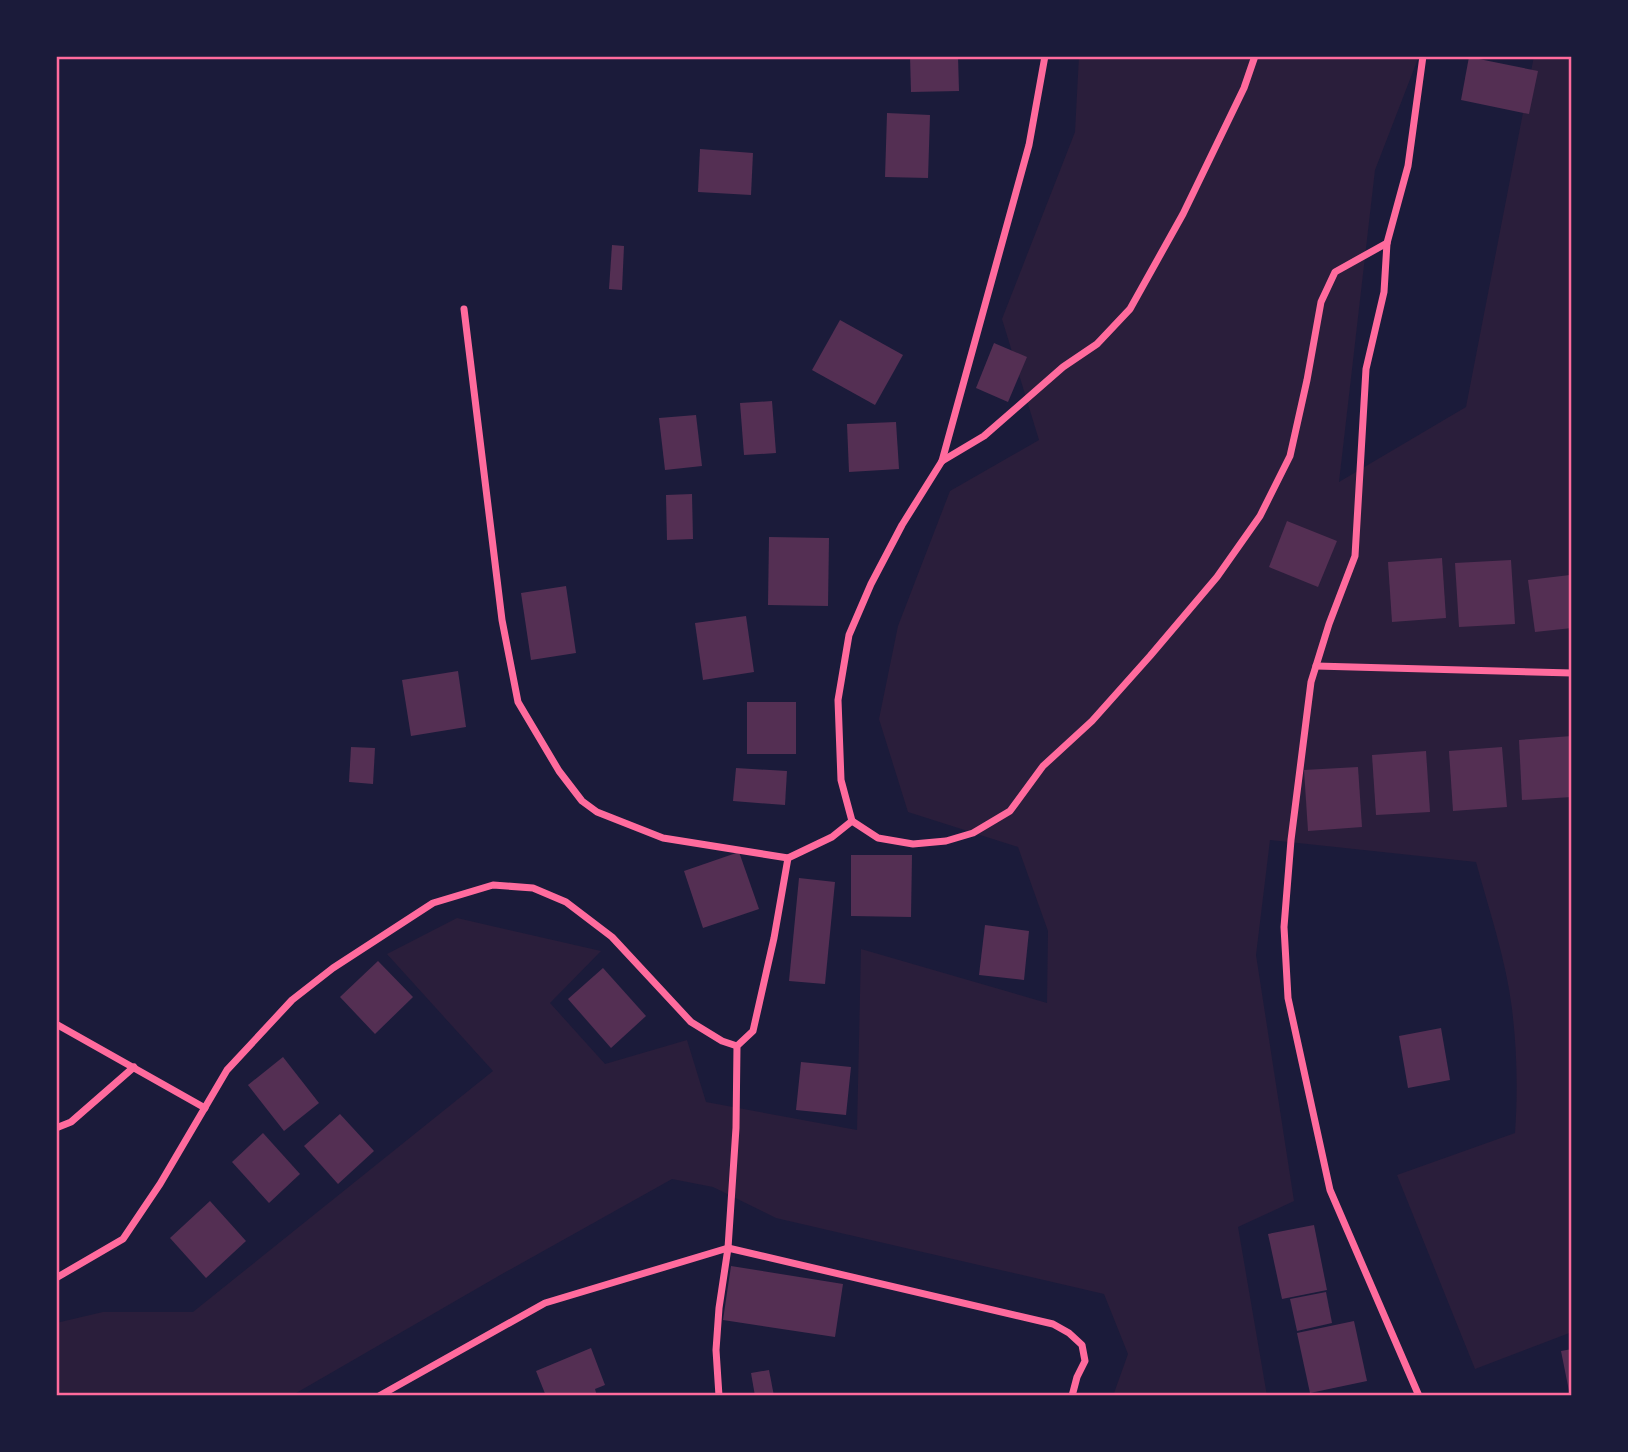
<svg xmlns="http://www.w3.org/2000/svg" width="1628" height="1452" font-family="'Open Sans',sans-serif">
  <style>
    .green { fill: #2a1e3b }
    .building { fill: #542f53 }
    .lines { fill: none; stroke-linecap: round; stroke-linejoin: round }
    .minor { stroke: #ff6b9d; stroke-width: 7 }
    .neatline { fill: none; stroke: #ff6b9d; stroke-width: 2.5 }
  </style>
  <rect width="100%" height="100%" fill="#1b1b3a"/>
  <path class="green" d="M1079,56H1419L1375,170L1339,482L1466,407L1534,56H1572V1332L1475,1369L1397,1175L1515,1133C1518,1092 1517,1049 1512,1009C1506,959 1489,910 1476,862L1270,840L1256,955L1294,1201L1238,1227L1267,1396H1113L1128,1354L1104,1294L776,1218L713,1187L672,1179L502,1274L291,1396H56V1323L103,1312H193L493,1071L387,954L457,918L601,951L550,1003L605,1064L687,1040L706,1102L857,1130L861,949L1047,1003L1048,931L1018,847L908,812L879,719L898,626L950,491L1039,440L1002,319L1075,132Z"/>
  <g class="building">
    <path d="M910,56H958L959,91L911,92Z"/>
    <path d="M1469,57L1538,71L1529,114L1461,100Z"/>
    <path d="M887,113L930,115L928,178L885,177Z"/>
    <path d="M700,149L753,153L751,195L698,192Z"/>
    <path d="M612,245L624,246L622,290L609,289Z"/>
    <path d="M840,320L903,355L875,405L812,370Z"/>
    <path d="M994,343L1027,357L1008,402L976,388Z"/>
    <path d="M772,401L776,453L744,455L740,403Z"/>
    <path d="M696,415L702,466L665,470L659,418Z"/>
    <path d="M896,422L899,469L849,472L847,424Z"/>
    <path d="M692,494L693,539L667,540L666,495Z"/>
    <path d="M1287,521L1337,541L1318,587L1269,567Z"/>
    <path d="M769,537L829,538L828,606L768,605Z"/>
    <path d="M1442,558L1446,618L1392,622L1388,562Z"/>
    <path d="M1511,560L1515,624L1459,627L1455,563Z"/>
    <path d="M1570,575L1572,628L1535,632L1528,580Z"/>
    <path d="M566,586L576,653L531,660L521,593Z"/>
    <path d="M746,616L754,672L703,680L695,623Z"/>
    <path d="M458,671L466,727L411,736L402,680Z"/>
    <rect x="747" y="702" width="49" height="52"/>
    <path d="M1572,736V797L1522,800L1519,740Z"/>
    <path d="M351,747L375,748L373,784L349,782Z"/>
    <path d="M1502,747L1507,807L1453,811L1449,751Z"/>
    <path d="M1426,751L1430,812L1376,815L1372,755Z"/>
    <path d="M1358,767L1362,827L1308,831L1304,770Z"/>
    <path d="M736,768L787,771L785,805L733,801Z"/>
    <path d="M739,852L759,909L703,928L684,871Z"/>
    <path d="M851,855H912L911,917L851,916Z"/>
    <path d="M799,878L835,882L825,984L789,981Z"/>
    <path d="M985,925L1029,931L1024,980L979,975Z"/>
    <path d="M378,961L413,997L375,1034L340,997Z"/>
    <path d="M603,968L646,1016L611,1048L568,999Z"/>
    <path d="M1441,1028L1450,1080L1408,1088L1399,1036Z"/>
    <path d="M283,1057L319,1103L284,1131L248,1085Z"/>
    <path d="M801,1062L851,1067L846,1115L796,1110Z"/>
    <path d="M340,1114L374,1151L338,1184L304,1146Z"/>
    <path d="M263,1133L300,1174L269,1203L232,1162Z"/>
    <path d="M210,1201L246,1241L206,1278L170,1238Z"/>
    <path d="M1314,1225L1327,1290L1282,1299L1268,1234Z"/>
    <path d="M731,1266L843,1284L835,1337L723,1320Z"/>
    <path d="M1326,1292L1332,1323L1297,1331L1290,1299Z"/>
    <path d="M1354,1321L1367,1381L1310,1393L1297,1333Z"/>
    <path d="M591,1348L605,1385L595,1389L597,1396H546L536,1371Z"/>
    <path d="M1572,1349V1396H1570L1561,1351Z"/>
    <path d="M769,1370L774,1396H755L751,1373Z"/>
  </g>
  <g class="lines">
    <g class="minor">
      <path d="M464,309L502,620L518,702L559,771L582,801L597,812L663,838L788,858"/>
      <path d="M942,461L1029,145L1045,56"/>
      <path d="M1316,666L1572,673"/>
      <path d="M852,821L841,780L838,700L849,635L871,584L902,525L942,461L984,436L1063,367L1097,344L1130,309L1183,214L1244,88L1255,56"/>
      <path d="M852,821L878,838L913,844L946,841L973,833L1010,811L1043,766L1092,721L1150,656L1217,577L1260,516L1290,456L1307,380L1321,302L1335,272L1387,243"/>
      <path d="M56,1024L205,1108"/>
      <path d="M56,1128L71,1122L134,1067"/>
      <path d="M56,1278L123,1239L160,1184L227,1070L292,1000L333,968L433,903L493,885L533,888L566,902L612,937L691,1022L722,1041L737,1046"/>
      <path d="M379,1396L545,1303L728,1248L1053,1324L1069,1333L1082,1345L1085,1361L1077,1377L1072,1396"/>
      <path d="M719,1396L716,1350L719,1308L728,1248L736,1128L737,1046L753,1031L774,938L788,858L832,837L852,821"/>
      <path d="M1419,1396L1330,1190L1288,998L1284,927L1291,840L1311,682L1329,624L1355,556L1366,369L1384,292L1387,243L1408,166L1423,56"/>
    </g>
  </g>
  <rect width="1628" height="1452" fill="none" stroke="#1b1b3a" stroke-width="116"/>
  <rect x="58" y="58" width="1512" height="1336" class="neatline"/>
</svg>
